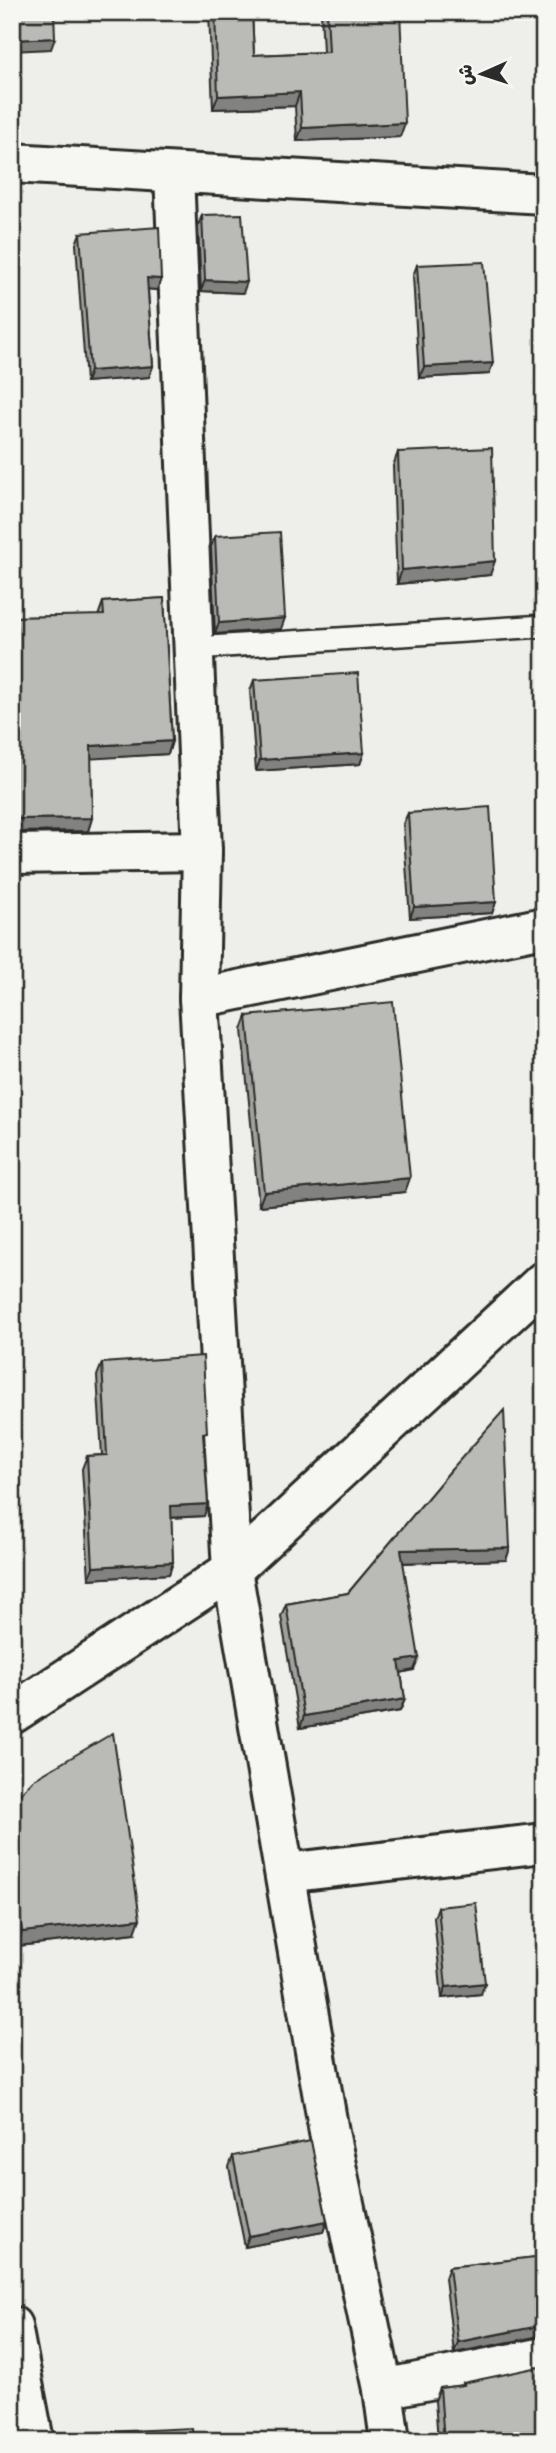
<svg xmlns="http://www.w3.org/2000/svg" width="556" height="2453" font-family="Itim,'Playpen Sans Arabic',sans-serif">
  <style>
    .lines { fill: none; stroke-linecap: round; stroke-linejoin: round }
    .service-casing { stroke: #2b2b2b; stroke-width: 26 }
    .minor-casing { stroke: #2b2b2b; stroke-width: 44 }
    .tertiary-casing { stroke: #2b2b2b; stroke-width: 44 }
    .service { stroke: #f6f6f2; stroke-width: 21 }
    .minor { stroke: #f6f6f2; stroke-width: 38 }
    .tertiary { stroke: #f6f6f2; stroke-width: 38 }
    .wall { fill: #a0a09d; stroke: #2b2b2b; stroke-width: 2 }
    .shaded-wall { fill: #828280; stroke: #2b2b2b; stroke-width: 2 }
    .building { fill: #babab7; stroke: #2b2b2b; stroke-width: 2 }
  </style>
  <rect width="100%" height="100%" fill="#eeeeea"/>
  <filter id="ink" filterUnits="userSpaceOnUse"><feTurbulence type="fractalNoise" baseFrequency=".0143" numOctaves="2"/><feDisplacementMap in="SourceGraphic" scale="14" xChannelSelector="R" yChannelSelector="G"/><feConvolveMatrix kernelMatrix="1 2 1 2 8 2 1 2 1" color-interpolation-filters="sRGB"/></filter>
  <g filter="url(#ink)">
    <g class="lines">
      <defs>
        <path id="service" d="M194,648L544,626"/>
        <g id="minor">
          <path d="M174,173L202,851L199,998L232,1570L329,2132L383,2389L390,2441"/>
          <path d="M12,854L202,851"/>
          <path d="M199,998L544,927"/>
          <path d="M12,1714L232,1570L544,1281"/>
          <path d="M285,1873L544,1843"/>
          <path d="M12,2326L34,2441"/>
          <path d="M383,2389L544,2357"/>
        </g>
        <path id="tertiary" d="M12,163L544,194"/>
      </defs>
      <use href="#service" class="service-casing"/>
      <use href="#minor" class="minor-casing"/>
      <use href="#tertiary" class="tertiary-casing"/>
      <use href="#service" class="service"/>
      <use href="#minor" class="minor"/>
      <use href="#tertiary" class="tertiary"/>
    </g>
    <g class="wall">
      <path d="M209,12H252L254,55L323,52L321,12H400V137L297,141L295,106L213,109Z"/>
      <path d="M202,215L243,293L201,291L198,226Z"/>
      <path d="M80,233L157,290L148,289L153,366L149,377L86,382L76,244Z"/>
      <path d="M417,265L489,374L419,378L413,276Z"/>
      <path d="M398,452L490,575L397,584L393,466Z"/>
      <path d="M215,536L281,629L215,634L211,547Z"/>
      <path d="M164,598L172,741L168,754L91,758L92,818L88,831L12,832V617L98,616L103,602Z"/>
      <path d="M254,680L364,753L360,764L256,771L250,691Z"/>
      <path d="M408,813L496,902L492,913L410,918L403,824Z"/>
      <path d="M247,1016L405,1192L259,1206L242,1030Z"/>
      <path d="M102,1363L204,1442V1516L171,1518L173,1562L169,1574L89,1579L82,1469L87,1456L102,1455L97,1376Z"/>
      <path d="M451,1470L510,1548L506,1560L403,1563L414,1670L401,1673L405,1699L400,1711L300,1728L281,1616L286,1604L348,1593Z"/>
      <path d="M12,1802L135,1933L17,1946L12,1914Z"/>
      <path d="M438,1907L481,1994L442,1998L434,1918Z"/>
      <path d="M233,2156L327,2221L323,2232L245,2247L229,2167Z"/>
      <path d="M544,2256V2336H540L454,2353L445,2278L449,2267Z"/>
      <path d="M463,2383L544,2441H438L435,2401L440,2388L463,2385Z"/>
    </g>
    <g class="shaded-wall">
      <path d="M55,38L51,49L12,51V40Z"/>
      <path d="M300,92L295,106L213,109L218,96Z"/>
      <path d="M405,123L400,137L297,141L302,128Z"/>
      <path d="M147,278L161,279L157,290L143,289Z"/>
      <path d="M205,280L247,282L243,293L201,291Z"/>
      <path d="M493,363L489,374L419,378L424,367Z"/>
      <path d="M153,366L149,377L86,382L90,371Z"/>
      <path d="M495,561L490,575L397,584L402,570Z"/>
      <path d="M285,618L281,629L215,634L219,623Z"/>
      <path d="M172,741L168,754L86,759L91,746Z"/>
      <path d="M364,753L360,764L256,771L260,760Z"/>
      <path d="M92,818L88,831L12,832V820L16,819Z"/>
      <path d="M496,902L492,913L410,918L414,907Z"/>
      <path d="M410,1178L405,1192L259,1206L264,1192Z"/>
      <path d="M208,1504L204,1516L166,1518L171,1506Z"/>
      <path d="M510,1548L506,1560L396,1563L401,1550Z"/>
      <path d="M173,1562L169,1574L89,1579L93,1567Z"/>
      <path d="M419,1658L414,1670L395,1674L399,1661Z"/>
      <path d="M405,1699L400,1711L300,1728L304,1716Z"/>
      <path d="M140,1919L135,1933L17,1946L22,1932Z"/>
      <path d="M485,1983L481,1994L442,1998L446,1987Z"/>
      <path d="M327,2221L323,2232L245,2247L249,2236Z"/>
      <path d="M544,2325L540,2336L454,2353L458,2342Z"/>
    </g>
    <g class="building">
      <path d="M12,12H54L55,38L12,40Z"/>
      <path d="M215,12H252L254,55L329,52L327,12H400L405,123L302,128L300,92L218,96Z"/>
      <path d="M242,214L247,282L205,280L202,215Z"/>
      <path d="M159,227L161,279L147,278L153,366L90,371L80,233Z"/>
      <path d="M484,262L493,363L424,367L417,265Z"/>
      <path d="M492,448L495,561L402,570L398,452Z"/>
      <path d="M280,532L285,618L219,623L215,536Z"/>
      <path d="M164,598L172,741L91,746L92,818L16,819L12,820V617L104,615L103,602Z"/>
      <path d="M358,673L364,753L260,760L254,680Z"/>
      <path d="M490,807L496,902L414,907L408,813Z"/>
      <path d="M393,1002L410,1178L264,1192L247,1016Z"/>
      <path d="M203,1356L207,1432L203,1433L208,1504L171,1506L173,1562L93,1567L87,1456L107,1455L102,1363Z"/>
      <path d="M504,1410L510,1548L401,1550L419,1658L399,1661L405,1699L304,1716L286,1604L348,1593L451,1470Z"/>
      <path d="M113,1733L140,1919L22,1932L12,1865V1802L33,1780Z"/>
      <path d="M476,1903L485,1983L446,1987L438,1907Z"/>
      <path d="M311,2141L327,2221L249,2236L233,2156Z"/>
      <path d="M544,2256V2325L458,2342L449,2267Z"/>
      <path d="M544,2366V2441H444L440,2388L464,2385L463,2383Z"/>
      <path d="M192,2428L193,2441H86L85,2433Z"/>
      <path d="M346,2435V2441H236Z"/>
    </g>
  </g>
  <rect width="556" height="2453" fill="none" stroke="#f6f6f2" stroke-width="42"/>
  <rect x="21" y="21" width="514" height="2411" fill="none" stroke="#2b2b2b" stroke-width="2.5" filter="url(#ink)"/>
  <g transform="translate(482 74) rotate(267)" stroke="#f6f6f2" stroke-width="5" paint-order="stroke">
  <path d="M0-5L12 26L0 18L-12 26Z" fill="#2b2b2b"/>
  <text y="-10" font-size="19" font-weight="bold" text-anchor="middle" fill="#2b2b2b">ش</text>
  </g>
</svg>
